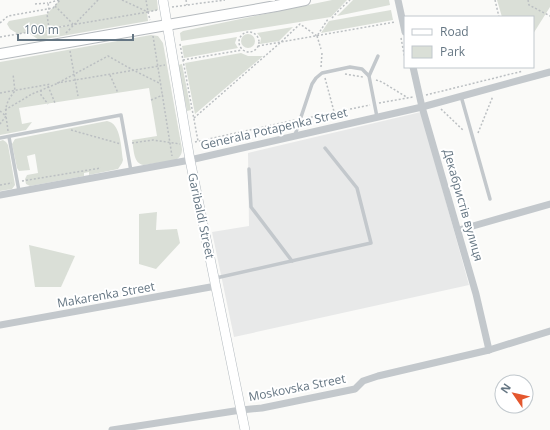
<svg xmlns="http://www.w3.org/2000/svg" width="550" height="430" font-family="'Open Sans',sans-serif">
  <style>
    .built { fill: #e8e9e9 }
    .green { fill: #dadfd7 }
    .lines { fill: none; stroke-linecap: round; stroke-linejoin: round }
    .secondary-casing { stroke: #b3babf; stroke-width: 10 }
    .primary-casing { stroke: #b5babe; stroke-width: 12 }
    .path { stroke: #bbbfc2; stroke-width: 1.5; stroke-dasharray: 2 2; stroke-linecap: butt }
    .lane { stroke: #c3c8cc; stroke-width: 3.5 }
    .street { stroke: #c3c8cc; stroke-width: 7 }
    .secondary { stroke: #fff; stroke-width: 9 }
    .primary { stroke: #fff; stroke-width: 10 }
    .labels { text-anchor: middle; stroke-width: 4; stroke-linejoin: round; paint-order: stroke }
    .street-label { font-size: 12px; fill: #657683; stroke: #fff }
  </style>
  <rect width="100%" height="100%" fill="#fafaf8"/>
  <path class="built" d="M421,112L469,285L234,337L212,232L249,226L248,153Z"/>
  <g class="green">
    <path d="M58,0H157L158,10L147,12L148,21L39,40L29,33L70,25L18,34L10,29L7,24L9,21L47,14L58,2Z"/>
    <path d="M332,0H347L331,17L181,41L180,33L183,31Z"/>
    <path d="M353,0H389L390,5L337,16Z"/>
    <path d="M497,0H550V7L533,34V17H502Z"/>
    <path d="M391,10L393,20L321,33L329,21Z"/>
    <path d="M293,27L279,41L260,44L261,38L257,33Z"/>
    <circle cx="248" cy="41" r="7"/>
    <path d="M151,35L158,36L163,43L182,149C182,154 180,157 176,160L144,165C133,164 134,149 132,140L157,136L149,88L19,108L22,124L32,122L26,130L0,135V62Z"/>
    <path d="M237,37L235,43L238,48L184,58L182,46Z"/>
    <path d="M241,53L248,56H263L195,114L185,63Z"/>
    <path d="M182,64L191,110L187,111L178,65Z"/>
    <path d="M107,121C121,123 121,148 123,160L122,163L118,169L89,175V172L84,173V176L30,186L26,184L25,179L27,175L38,173L35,154L27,156L30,170L19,171L17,168L12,144L15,139Z"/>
    <path d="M3,140L6,142L8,145L15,185L12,189L0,191V141Z"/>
    <path d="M157,212L156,230L177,229L180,243L156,269L139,264V214Z"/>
    <path d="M29,245L75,256L61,287H35Z"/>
  </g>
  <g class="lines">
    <defs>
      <path id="secondary" d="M163,0L190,160L245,430"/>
      <path id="primary" d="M0,54L276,6L305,0"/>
    </defs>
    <use href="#secondary" class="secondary-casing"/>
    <use href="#primary" class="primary-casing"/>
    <g class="path">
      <path d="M122,0L148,12L157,10"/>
      <path d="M186,0L187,5"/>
      <path d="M495,0L499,17"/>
      <path d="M528,0L529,5L550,16"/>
      <path d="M35,4L48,3"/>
      <path d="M55,6L73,24"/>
      <path d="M172,7L225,0"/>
      <path d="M148,12L150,20"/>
      <path d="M332,18L340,9L350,0"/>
      <path d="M0,23L8,16L53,8L60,0"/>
      <path d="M49,29L47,14L49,10L48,3L59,0"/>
      <circle cx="249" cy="42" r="10"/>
      <path d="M66,33L98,0"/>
      <path d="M153,36L172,156"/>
      <path d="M317,36L321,49"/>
      <path d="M0,37L148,12L146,0"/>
      <path d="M401,38L405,59"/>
      <path d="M180,44L198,141"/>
      <path d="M258,46L395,22"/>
      <path d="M70,51L78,96"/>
      <path d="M183,60L242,50"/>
      <path d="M321,67L322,53"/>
      <path d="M345,74L363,77"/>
      <path d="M110,75L118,93"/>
      <path d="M325,78L336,119"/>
      <path d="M376,80L382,82L408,98"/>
      <path d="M57,83L165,65"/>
      <path d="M48,86L55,103"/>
      <path d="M41,90V95L48,104"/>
      <path d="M0,93L51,84"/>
      <path d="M426,95L523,71"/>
      <path d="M151,100L163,95"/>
      <path d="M379,103L413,97"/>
      <path d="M441,109L464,131"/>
      <path d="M5,110L32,94L56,84L108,56L133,70L161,84"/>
      <path d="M0,111L6,116L0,124"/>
      <path d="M194,118L281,42L300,24L317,36L328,19"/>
      <path d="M307,118L370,105"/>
      <path d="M71,130L121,144"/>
      <path d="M8,131C6,113 2,106 15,91L13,74"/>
      <path d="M478,133L493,96"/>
      <path d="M195,142L295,120"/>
      <path d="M132,143L153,140L180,144"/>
      <path d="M22,181L101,168"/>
      <path d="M0,185L12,183"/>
    </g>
    <g class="lane">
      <path d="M369,76L378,56"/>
      <path d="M461,96L490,199"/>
      <path d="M295,135L312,84L316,78L322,73L350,67L362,69L369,76L377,117"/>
      <path d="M9,137L19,191"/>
      <path d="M0,138L121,115L131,171"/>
      <path d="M249,169L251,207L292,261"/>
      <path d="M216,278L371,243L357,188L325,148"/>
    </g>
    <g class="street">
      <path d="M398,0L405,32"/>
      <path d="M413,67L422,107L476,294L489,350"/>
      <path d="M0,195L190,160L422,107L550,72"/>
      <path d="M459,230L550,204"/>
      <path d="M0,325L216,286"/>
      <path d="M112,430L241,410L262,408L355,389L363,381L378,376L489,350L550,331"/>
    </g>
    <use href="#secondary" class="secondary"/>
    <use href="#primary" class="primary"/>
  </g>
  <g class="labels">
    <g class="street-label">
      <text transform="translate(274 129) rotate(-13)" y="4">Generala Potapenka Street</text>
      <text transform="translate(463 205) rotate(74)" y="4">Декабристів вулиця</text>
      <text transform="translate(201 216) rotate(78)" y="4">Garibaldi Street</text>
      <text transform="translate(106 295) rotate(-10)" y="4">Makarenka Street</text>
      <text transform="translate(297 388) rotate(-11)" y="4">Moskovska Street</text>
    </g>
  </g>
  <rect x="404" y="16" width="130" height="52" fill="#ffffff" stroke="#c1c8cd"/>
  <rect x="412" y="29" width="20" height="6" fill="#ffffff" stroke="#c1c8cd"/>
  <text x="440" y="36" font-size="12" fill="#657683">Road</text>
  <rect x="412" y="46" width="20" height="12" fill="#dadfd7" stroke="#c1c8cd"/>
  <text x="440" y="56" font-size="12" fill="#657683">Park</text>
  <g transform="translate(514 394) rotate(304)"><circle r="19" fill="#ffffff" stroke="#c1c8cd"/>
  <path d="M0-3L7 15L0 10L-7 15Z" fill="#e4572e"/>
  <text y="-6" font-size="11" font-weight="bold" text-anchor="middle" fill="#657683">N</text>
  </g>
  <path d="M18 34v6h115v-6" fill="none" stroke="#657683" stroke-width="2"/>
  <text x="24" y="34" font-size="12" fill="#657683" stroke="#ffffff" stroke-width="3" paint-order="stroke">100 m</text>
</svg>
